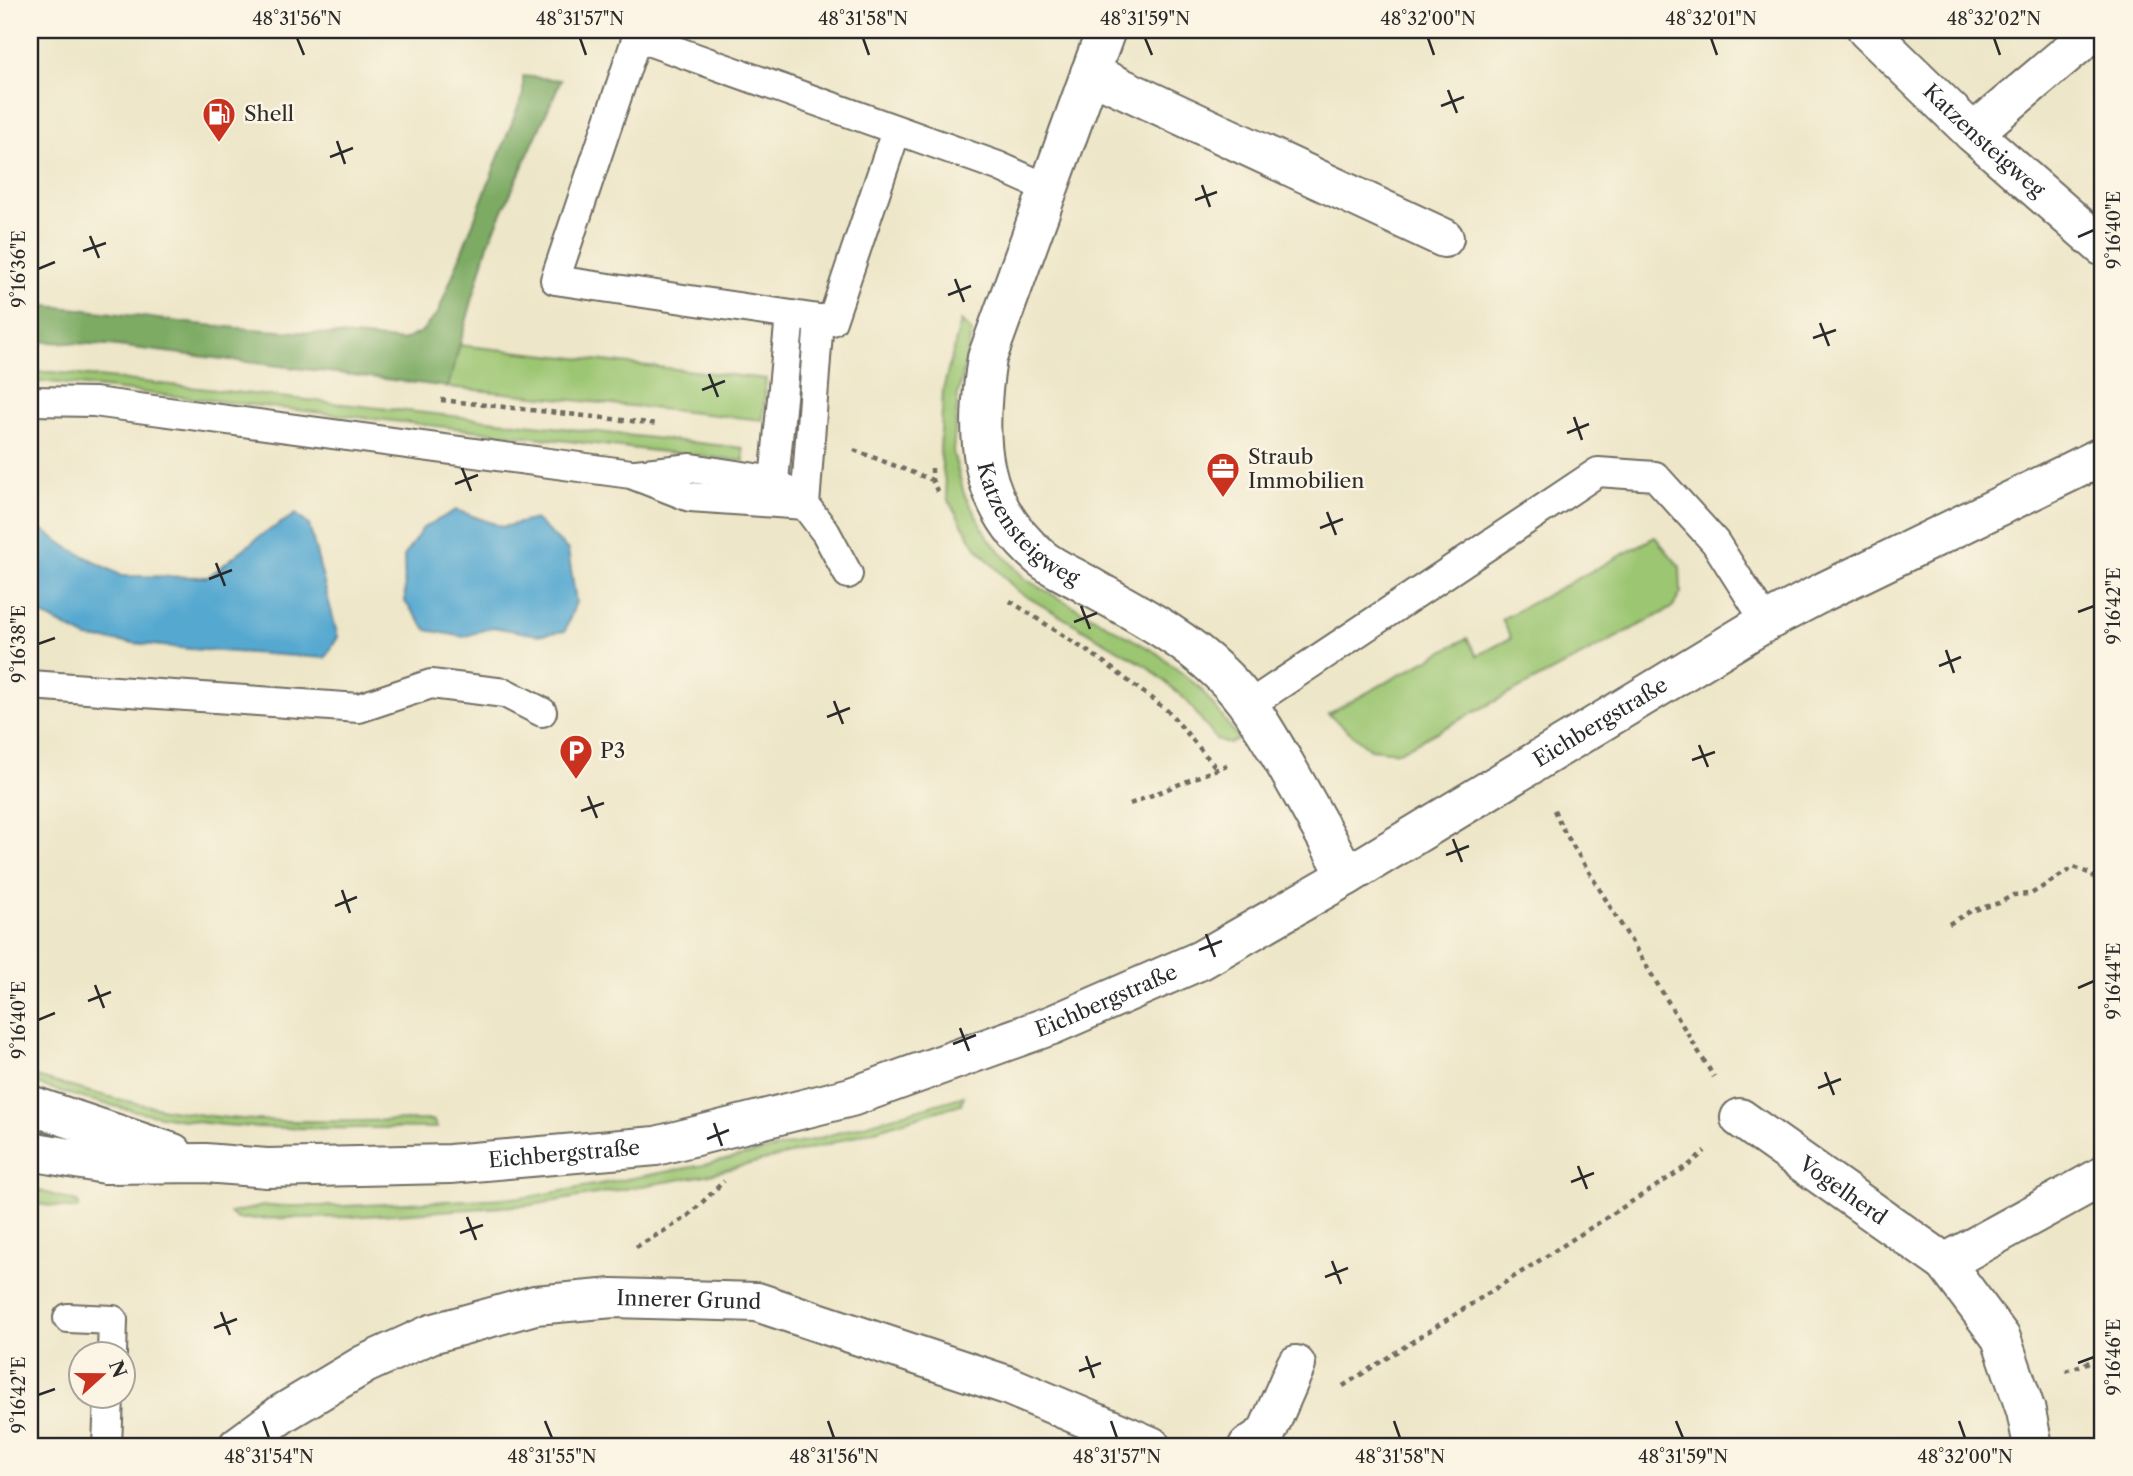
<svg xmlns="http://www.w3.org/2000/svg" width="2133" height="1476" font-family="'Libre Caslon Text',serif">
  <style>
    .green { fill: #9cc672; stroke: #64784e; stroke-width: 2 }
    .forest { fill: #7dab64; stroke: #546b48; stroke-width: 2 }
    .water { fill: #55a8d0; stroke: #406a7e; stroke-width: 2 }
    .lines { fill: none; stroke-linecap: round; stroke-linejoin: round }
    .service-casing { stroke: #6f6c62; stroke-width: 32 }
    .minor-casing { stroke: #6f6c62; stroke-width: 42 }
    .secondary-casing { stroke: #6f6c62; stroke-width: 42 }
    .path { stroke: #6f6c62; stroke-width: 4.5; stroke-dasharray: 5 5; stroke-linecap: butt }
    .service { stroke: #fff; stroke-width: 28 }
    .minor { stroke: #fff; stroke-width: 38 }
    .secondary { stroke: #fff; stroke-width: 38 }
    .ticks { fill: none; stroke: #2b2b2b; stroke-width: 2.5 }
    .labels { text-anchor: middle; stroke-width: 5; stroke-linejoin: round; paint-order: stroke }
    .poi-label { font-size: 21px; fill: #2b2b2b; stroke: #fcf5e5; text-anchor: start }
    .street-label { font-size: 21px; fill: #2b2b2b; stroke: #fcf5e5 }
    .neatline { fill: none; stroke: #2b2b2b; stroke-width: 2.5 }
    .ticks-label { font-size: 18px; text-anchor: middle; fill: #2b2b2b }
  </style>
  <rect width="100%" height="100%" fill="#fcf5e5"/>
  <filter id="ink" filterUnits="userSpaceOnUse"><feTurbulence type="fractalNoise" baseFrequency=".0143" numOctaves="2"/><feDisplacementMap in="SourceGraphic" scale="14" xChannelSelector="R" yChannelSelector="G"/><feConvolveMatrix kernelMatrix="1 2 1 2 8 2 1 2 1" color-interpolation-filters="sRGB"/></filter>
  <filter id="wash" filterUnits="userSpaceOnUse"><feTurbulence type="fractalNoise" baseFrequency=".00686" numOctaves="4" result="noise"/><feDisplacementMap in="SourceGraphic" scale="28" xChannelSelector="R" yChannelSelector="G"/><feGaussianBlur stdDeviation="1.57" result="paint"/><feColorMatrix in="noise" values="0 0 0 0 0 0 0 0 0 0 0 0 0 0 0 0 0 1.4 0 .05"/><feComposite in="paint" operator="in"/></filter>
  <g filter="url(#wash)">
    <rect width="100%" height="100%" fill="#ede6c8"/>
    <g class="green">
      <path d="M961,321L972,332L958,394L953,452L964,494L988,538L1025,579L1157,653L1200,688L1239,739L1229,744L1216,739L1186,700L1148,667L1017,591L975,546L948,500L940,452L943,390Z"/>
      <path d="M458,345L766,379L763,420L448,387Z"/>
      <path d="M30,372H53L743,448L744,461L50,382H30Z"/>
      <path d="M1655,537L1680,567L1681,593L1672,608L1399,752L1370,749L1328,714L1467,638L1477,656L1511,638L1502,619Z"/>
      <path d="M30,1075C103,1097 179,1116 256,1120C315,1123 374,1120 433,1120L437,1128C377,1127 316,1130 255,1127C178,1124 103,1106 30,1082Z"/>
      <path d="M964,1096L961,1104L822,1146L706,1175L532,1205L350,1217L237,1219L230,1213L264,1206H345L529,1197L703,1165L816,1139Z"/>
      <path d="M30,1188L77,1202L79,1205L76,1209L30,1203Z"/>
    </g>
    <path class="forest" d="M523,76L561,80L488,244L448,387L109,345L30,341V305C92,308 153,320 215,326C277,332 340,333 402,341L421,332L438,313L523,94Z"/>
    <g class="water">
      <path d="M456,510L503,527L535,519L568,550L576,602L565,631L538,635L492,627L464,637L427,630L405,602L404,556L423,528Z"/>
      <path d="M296,514L309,525L338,637L325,658L190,649L87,638L39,613L30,568V531L37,526L67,547L122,576L208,577L260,536Z"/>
    </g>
  </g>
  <g filter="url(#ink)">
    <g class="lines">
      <defs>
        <g id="service">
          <path d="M896,131L832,321L555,280L637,37L998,166L1047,188"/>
          <path d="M30,401L94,402L631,474L690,497L805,505L819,319"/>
          <path d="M636,474L691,468L774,481L805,505L826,533L848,574"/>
          <path d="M774,481L790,315"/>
          <path d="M30,685L359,708L431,684L505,693L542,712"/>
          <path d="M1249,705L1598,472L1655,476L1715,542L1766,622"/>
          <path d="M68,1318L113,1320L112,1354"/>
          <path d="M107,1446L109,1396"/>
        </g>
        <g id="minor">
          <path id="s1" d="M1106,30L987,358C975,436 976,503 1041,558C1054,569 1073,576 1087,585C1133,611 1182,636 1220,673C1248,699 1266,732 1285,764C1306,801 1327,838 1347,876"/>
          <path id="s2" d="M1867,30L1973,133L2103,247"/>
          <path d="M1090,73L1444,238"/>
          <path d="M1973,133L2095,30"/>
          <path id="s3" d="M1740,1118L1945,1263L2001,1338L2026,1411L2033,1446"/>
          <path d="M1945,1263L2103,1176"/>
          <path id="s4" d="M238,1446L283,1413L365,1364L431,1334L535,1305L613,1298L757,1302L1007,1385L1151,1446"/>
          <path d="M1248,1446L1266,1434L1296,1365"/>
        </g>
        <g id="secondary">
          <path d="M30,1105L173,1153"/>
          <path id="s5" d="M30,1151L105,1164L205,1163L267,1168L450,1164L656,1146L851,1097L1052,1025L1201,960L1347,876L1766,622L1823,592L2103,456"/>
        </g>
      </defs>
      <use href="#service" class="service-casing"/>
      <use href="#minor" class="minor-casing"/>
      <use href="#secondary" class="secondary-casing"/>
      <g class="path">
        <path d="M441,400L658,424"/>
        <path d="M854,450L932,480"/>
        <path d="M932,468V480L938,493"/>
        <path d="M1010,601L1101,660L1169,712L1218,770"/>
        <path d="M1130,804L1227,765"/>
        <path d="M1554,810L1561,826L1714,1077"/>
        <path d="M1949,924L1971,911L1999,903L2013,895L2031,894L2074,867L2091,874L2103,886"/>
        <path d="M636,1247L686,1218L724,1181"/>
        <path d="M2066,1371L2103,1357"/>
        <path d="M1343,1386L1689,1165L1705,1151"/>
      </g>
      <use href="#service" class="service"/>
      <use href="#minor" class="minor"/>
      <use href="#secondary" class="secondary"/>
    </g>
  </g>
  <path class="ticks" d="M297,38L304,55M580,38L586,55M863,38L869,55M1145,38L1152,55M1428,38L1434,55M1711,38L1717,55M1994,38L2000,55M1448,90L1457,113M1441,106L1464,97M337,141L345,164M330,157L353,148M1202,185L1210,207M1195,200L1217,192M90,236L99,258M2078,237L2094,230M83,251L106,243M38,269L55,262M955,279L964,302M948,295L971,286M1820,323L1829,346M1813,338L1836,330M709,374L718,397M702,390L725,381M1574,417L1582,440M1567,433L1589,424M462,468L471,491M455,484L478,475M1327,512L1336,535M1320,528L1343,519M216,563L225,586M209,579L232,570M1081,606L1090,629M2078,612L2094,606M1074,622L1097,613M38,644L55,638M1946,650L1954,673M1939,666L1961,657M834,701L843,724M827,717L850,708M1699,745L1708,767M1692,760L1715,752M588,796L597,818M581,811L604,803M1453,839L1462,862M1446,855L1469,846M342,890L350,913M335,906L357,897M1206,934L1215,957M1199,950L1222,941M95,985L104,1008M2078,988L2094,981M88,1001L111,992M38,1020L55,1013M960,1028L969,1051M953,1044L976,1035M1825,1072L1834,1095M1818,1088L1841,1079M714,1123L722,1146M707,1139L729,1130M1578,1166L1587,1189M1571,1182L1594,1173M467,1217L476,1240M460,1233L483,1225M1332,1261L1341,1284M1325,1277L1348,1268M221,1312L230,1335M214,1328L237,1319M1086,1356L1094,1378M2078,1363L2094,1357M1079,1371L1101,1363M38,1395L55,1389M263,1421L269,1438M545,1421L552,1438M828,1421L834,1438M1111,1421L1117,1438M1394,1421L1400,1438M1676,1421L1683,1438M1959,1421L1965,1438"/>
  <defs>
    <symbol id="fuel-pin" viewBox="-11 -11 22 30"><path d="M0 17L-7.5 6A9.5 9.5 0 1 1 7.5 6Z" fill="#c8321e" stroke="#fcf5e5"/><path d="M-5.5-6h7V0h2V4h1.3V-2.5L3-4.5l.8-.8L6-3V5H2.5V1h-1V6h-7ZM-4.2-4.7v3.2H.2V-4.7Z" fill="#fff"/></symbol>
    <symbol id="office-pin" viewBox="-11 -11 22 30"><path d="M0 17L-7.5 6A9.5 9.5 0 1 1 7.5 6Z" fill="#c8321e" stroke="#fcf5e5"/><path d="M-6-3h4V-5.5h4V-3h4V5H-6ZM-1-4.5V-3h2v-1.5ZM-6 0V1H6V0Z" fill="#fff"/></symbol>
    <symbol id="parking-pin" viewBox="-11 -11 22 30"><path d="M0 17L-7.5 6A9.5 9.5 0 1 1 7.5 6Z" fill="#c8321e" stroke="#fcf5e5"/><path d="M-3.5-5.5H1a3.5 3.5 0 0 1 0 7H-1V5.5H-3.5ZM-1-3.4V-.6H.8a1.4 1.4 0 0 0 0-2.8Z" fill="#fff"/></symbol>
  </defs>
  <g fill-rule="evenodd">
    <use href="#fuel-pin" x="200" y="95" width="38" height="52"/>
    <use href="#office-pin" x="1204" y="450" width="38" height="52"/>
    <use href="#parking-pin" x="557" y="732" width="38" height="52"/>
  </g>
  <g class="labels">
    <g class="poi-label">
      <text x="244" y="121">Shell</text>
      <text x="1248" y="464">Straub<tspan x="1248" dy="24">Immobilien</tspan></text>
      <text x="600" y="758">P3</text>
    </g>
    <g class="street-label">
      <text dy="7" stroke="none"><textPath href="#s2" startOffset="161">Katzensteigweg</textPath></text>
      <text dy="7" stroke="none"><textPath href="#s1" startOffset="532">Katzensteigweg</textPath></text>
      <text dy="7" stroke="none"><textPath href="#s5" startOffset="1670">Eichbergstraße</textPath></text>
      <text dy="7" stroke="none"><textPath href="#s5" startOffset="1102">Eichbergstraße</textPath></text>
      <text dy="7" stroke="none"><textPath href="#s5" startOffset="536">Eichbergstraße</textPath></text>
      <text dy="7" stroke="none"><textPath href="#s3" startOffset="126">Vogelherd</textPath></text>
      <text dy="7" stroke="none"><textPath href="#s4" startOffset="486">Innerer Grund</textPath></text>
    </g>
  </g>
  <rect width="2133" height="1476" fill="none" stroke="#fcf5e5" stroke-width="77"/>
  <g transform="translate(102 1375) rotate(69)"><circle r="33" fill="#fcf5e5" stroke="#a8a49b" stroke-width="2"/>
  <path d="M0-5L12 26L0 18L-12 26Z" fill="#c8321e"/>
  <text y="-10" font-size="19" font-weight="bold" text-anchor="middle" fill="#2b2b2b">N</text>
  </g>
  <rect x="38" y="38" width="2056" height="1400" class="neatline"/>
  <g class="ticks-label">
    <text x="297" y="25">48°31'56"N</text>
    <text x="580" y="25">48°31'57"N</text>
    <text x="863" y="25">48°31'58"N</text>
    <text x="1145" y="25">48°31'59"N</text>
    <text x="1428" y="25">48°32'00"N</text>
    <text x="1711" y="25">48°32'01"N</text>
    <text x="1994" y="25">48°32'02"N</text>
    <text transform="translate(2114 230) rotate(-90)" y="6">9°16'40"E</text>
    <text transform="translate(19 269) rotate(-90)" y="6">9°16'36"E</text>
    <text transform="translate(2114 606) rotate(-90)" y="6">9°16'42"E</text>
    <text transform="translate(19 644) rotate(-90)" y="6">9°16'38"E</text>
    <text transform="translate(2114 981) rotate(-90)" y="6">9°16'44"E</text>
    <text transform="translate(19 1020) rotate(-90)" y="6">9°16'40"E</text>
    <text transform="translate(2114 1357) rotate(-90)" y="6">9°16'46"E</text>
    <text transform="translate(19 1395) rotate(-90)" y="6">9°16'42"E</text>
    <text x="269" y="1463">48°31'54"N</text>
    <text x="552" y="1463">48°31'55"N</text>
    <text x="834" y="1463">48°31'56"N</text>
    <text x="1117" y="1463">48°31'57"N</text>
    <text x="1400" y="1463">48°31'58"N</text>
    <text x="1683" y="1463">48°31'59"N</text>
    <text x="1965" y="1463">48°32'00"N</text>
  </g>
</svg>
